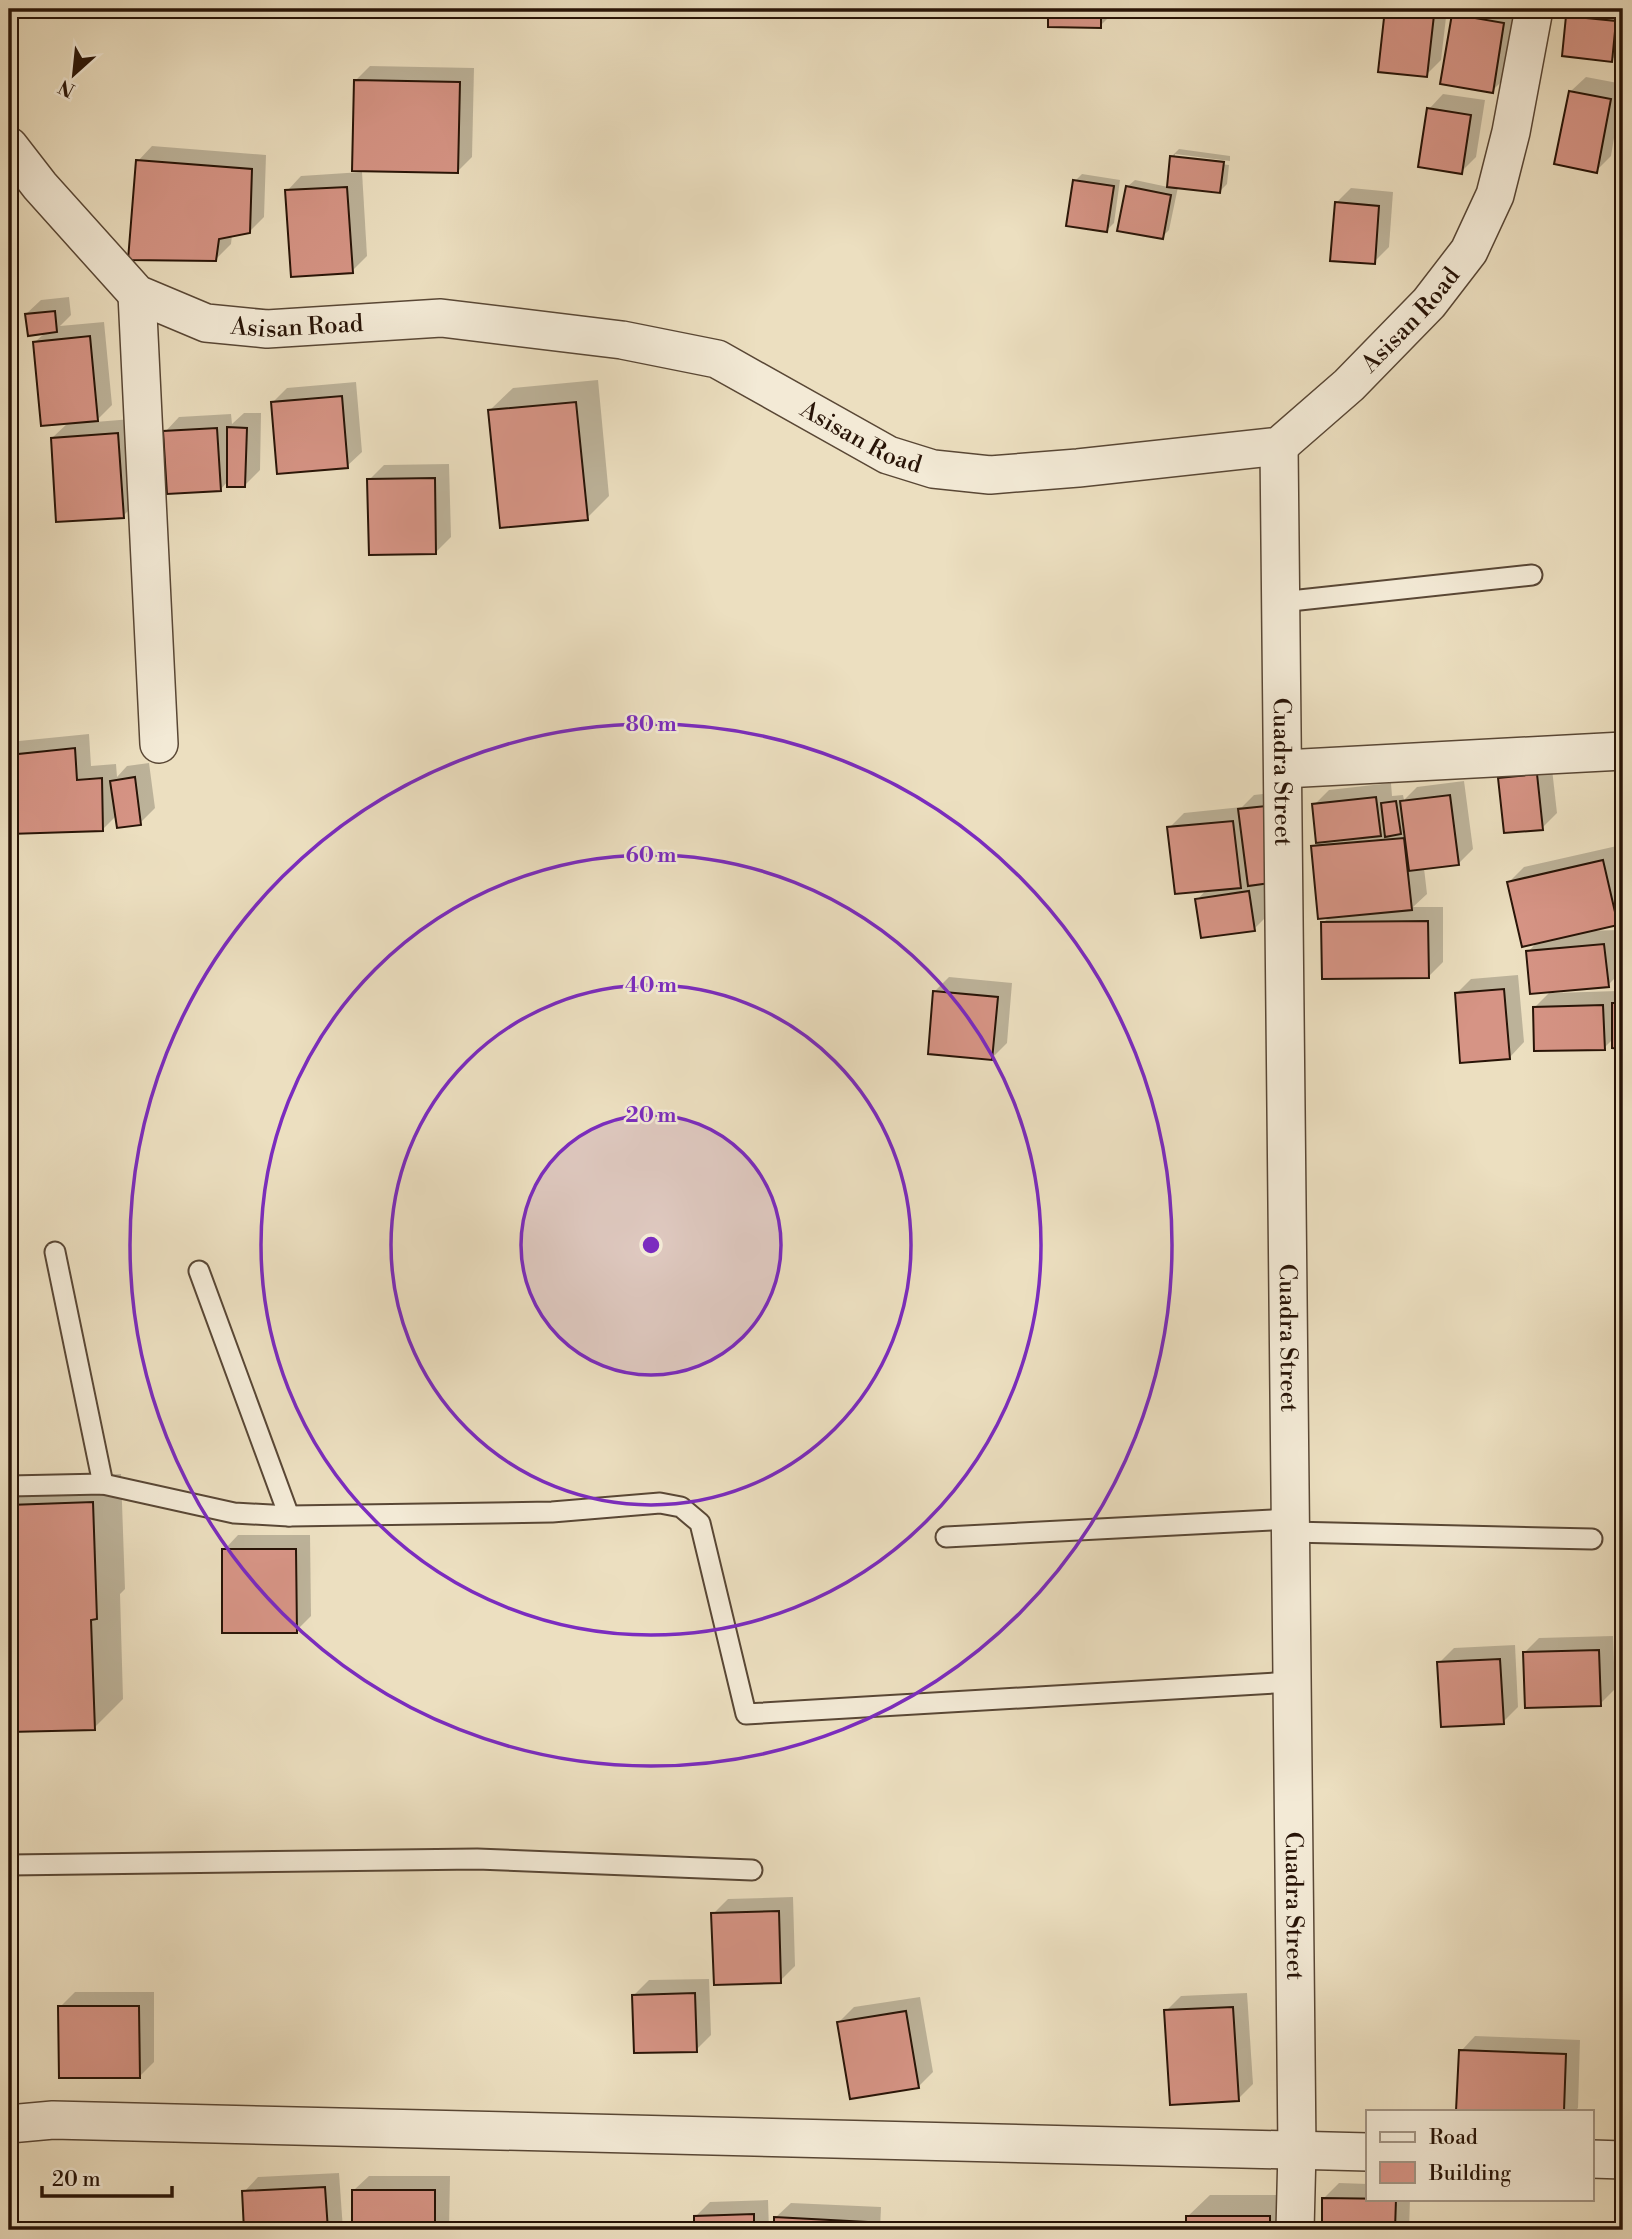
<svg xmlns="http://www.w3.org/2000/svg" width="1632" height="2239" font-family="'Libre Bodoni',serif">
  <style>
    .shadow { fill: #0003 }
    .building { fill: #d69485; stroke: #281407; stroke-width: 2 }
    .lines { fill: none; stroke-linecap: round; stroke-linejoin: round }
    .service-casing { stroke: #594735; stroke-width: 23 }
    .minor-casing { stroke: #594735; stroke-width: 40 }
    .service { stroke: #f3ead6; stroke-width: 19 }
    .minor { stroke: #f3ead6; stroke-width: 37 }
    .ring { fill: none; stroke: #7b2cbf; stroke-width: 3.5 }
    .labels { text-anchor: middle; stroke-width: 5; stroke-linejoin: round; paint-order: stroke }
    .street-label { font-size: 24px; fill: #281407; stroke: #f3ead6 }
    .centre { fill: #7b2cbf; stroke: #f3ead6; stroke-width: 3.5 }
    .ring-label { font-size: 21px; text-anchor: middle; font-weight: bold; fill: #7b2cbf; stroke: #f3ead6; stroke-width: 5; stroke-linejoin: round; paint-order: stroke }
  </style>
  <rect width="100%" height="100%" fill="#ecdfc0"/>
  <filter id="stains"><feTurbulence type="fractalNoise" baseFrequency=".00286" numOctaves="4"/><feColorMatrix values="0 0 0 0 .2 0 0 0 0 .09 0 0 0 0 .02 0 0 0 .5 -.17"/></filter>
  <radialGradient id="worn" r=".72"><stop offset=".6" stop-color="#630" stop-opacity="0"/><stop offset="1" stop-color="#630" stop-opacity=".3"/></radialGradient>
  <g class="shadow">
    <path d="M1050,9H1107V19L1100,26L1049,25Z"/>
    <path d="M1447,9L1441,60L1426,75L1387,10Z"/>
    <path d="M1460,9H1518L1507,76L1492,91L1454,15Z"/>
    <path d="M1575,9L1622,14L1619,53L1611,60L1568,16Z"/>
    <path d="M370,66L474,68L472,157L457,172L355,81Z"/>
    <path d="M1586,77L1623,84L1611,156L1596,171L1571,91Z"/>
    <path d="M1443,94L1485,100L1476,157L1461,172L1429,109Z"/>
    <path d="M152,146L266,155L264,217L249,232L232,235L231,244L216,259L138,161Z"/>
    <path d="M1179,149L1230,156V161L1175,154V158L1229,165L1227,184L1220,191L1178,187L1169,230L1162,237L1127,187L1135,180L1168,187L1172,156Z"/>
    <path d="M362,172L367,256L352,271L287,191L301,176Z"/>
    <path d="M1082,174L1120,180L1114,223L1107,230L1075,181Z"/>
    <path d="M1351,188L1393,192L1389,247L1374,262L1336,203Z"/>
    <path d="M69,297L71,315L60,326L104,322L112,405L95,422L132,419L138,501L123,516L52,438L69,422L35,342L46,332L26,314L41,300Z"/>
    <path d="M598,380L609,496L587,518L490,410L513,388Z"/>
    <path d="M356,382L362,452L347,466L272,403L287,388Z"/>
    <path d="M244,413H261L260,470L245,485L228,481L221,489L165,432L179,417L231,414L232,424Z"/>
    <path d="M449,464L451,537L436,552L369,480L384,465Z"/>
    <path d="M89,734L91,766L116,764L117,777L127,766L149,763L155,808L140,823L117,815L102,830L9,833V742Z"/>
    <path d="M1551,760L1557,813L1542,828L1500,778L1515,764Z"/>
    <path d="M1464,781L1473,849L1458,864L1424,868L1427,894L1413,907H1443V962L1428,977L1323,923L1329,917L1313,847L1318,842L1314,805L1329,790L1391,783L1392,796L1403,795L1404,800L1417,787Z"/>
    <path d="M1281,792L1264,882L1269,914L1254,929L1197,900L1207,889L1169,828L1184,813L1242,807L1254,795Z"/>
    <path d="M1617,846L1623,872V917L1617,924L1585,931L1619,930L1623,970L1608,985L1554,990V993L1617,991L1618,1000L1623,994V1047H1614V1038L1604,1048L1534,1008L1552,990L1528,952L1538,941L1509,882L1524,867Z"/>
    <path d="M1518,975L1524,1042L1510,1057L1456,994L1471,979Z"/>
    <path d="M949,977L1012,983L1007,1043L992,1058L934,992Z"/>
    <path d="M9,1196L17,1305L9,1314Z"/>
    <path d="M121,1474L125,1589L120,1594L123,1699L94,1728L9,1731V1485L16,1478Z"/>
    <path d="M238,1535H310L311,1616L296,1631L224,1550Z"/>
    <path d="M1613,1636L1615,1689L1600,1704L1524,1653L1539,1638Z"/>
    <path d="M1515,1645L1518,1707L1503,1722L1439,1663L1454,1648Z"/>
    <path d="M793,1897L795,1966L780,1981L713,1914L728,1899Z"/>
    <path d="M709,1979L711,2035L696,2050L634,1995L649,1980Z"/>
    <path d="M75,1992H154V2062L139,2077L60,2007Z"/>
    <path d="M1247,1993L1253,2084L1238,2099L1166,2011L1181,1996Z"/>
    <path d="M920,1997L933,2072L918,2087L839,2022L854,2007Z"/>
    <path d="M1475,2036L1580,2040L1578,2108L1575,2111H1458L1461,2051Z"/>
    <path d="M339,2173L343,2230H245L244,2192L258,2177Z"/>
    <path d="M369,2176H450L449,2230H354V2190Z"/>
    <path d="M1339,2183L1368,2184V2199H1410L1409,2230H1323L1324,2198Z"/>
    <path d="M1210,2195H1292V2230H1187V2217Z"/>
    <path d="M768,2200L769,2230H696L695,2217L710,2202Z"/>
    <path d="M791,2203L881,2207L880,2230H776V2217Z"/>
  </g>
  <g class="building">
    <path d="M1048,9H1101V28L1048,27Z"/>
    <path d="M1385,9L1434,15L1427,77L1378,72Z"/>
    <path d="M1452,14L1504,23L1493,93L1440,84Z"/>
    <path d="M1566,16L1616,21L1612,62L1562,56Z"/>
    <path d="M354,80L460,82L458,173L352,171Z"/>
    <path d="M1569,91L1611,99L1597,173L1554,164Z"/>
    <path d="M1427,108L1471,115L1462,174L1418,167Z"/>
    <path d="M1170,156L1224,162L1220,193L1167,187Z"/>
    <path d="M136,160L252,169L250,233L219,239L216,261L128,260Z"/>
    <path d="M1073,180L1114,186L1107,232L1066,226Z"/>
    <path d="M1126,186L1171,195L1163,239L1117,231Z"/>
    <path d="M347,187L353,273L291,277L285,190Z"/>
    <path d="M1335,202L1379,206L1375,264L1330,261Z"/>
    <path d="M55,311L57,332L28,336L25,314Z"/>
    <path d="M90,336L98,421L41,426L33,342Z"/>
    <path d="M342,396L348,468L277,474L271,402Z"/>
    <path d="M576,402L588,520L500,528L488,410Z"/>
    <path d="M227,427L247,428L245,487H227Z"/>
    <path d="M217,428L221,491L167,494L163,431Z"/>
    <path d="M118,433L124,518L56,522L51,438Z"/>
    <path d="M435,478L436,554L369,555L367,479Z"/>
    <path d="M75,748L77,780L102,778L103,831L9,834V755Z"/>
    <path d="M1537,774L1543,830L1504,833L1498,778Z"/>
    <path d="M135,777L141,825L117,828L110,781Z"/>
    <path d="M1450,795L1459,865L1409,871L1400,801Z"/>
    <path d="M1376,797L1381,836L1316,843L1312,804Z"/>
    <path d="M1396,801L1401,834L1385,837L1381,803Z"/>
    <path d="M1266,806L1277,882L1248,886L1238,809Z"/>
    <path d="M1233,821L1241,888L1175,894L1167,827Z"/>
    <path d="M1404,838L1412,910L1318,919L1311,846Z"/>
    <path d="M1603,860L1618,925L1522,947L1507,882Z"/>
    <path d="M1249,891L1255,931L1201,938L1195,899Z"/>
    <path d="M1428,921L1429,978L1322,979L1321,922Z"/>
    <path d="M1604,944L1609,987L1530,994L1526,951Z"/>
    <path d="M1504,989L1510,1059L1460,1063L1455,993Z"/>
    <path d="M933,991L998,997L992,1060L928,1054Z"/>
    <path d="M1612,1003H1623V1049L1612,1048Z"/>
    <path d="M1603,1005L1605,1050L1534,1051L1533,1007Z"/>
    <path d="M93,1502L97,1619L91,1620L95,1730L9,1732V1505Z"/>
    <path d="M222,1549H296L297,1633H222Z"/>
    <path d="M1599,1650L1601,1706L1525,1708L1523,1652Z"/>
    <path d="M1500,1659L1504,1724L1441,1727L1437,1662Z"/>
    <path d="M779,1911L781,1983L714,1985L711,1913Z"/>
    <path d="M695,1993L697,2052L634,2053L632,1995Z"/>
    <path d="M58,2006H139L140,2078H59Z"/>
    <path d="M1233,2007L1239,2101L1170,2105L1164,2010Z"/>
    <path d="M906,2011L919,2088L850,2099L837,2022Z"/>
    <path d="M1459,2050L1566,2054L1564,2111H1456Z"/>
    <path d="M325,2187L328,2230H244L242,2191Z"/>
    <rect x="352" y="2190" width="83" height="40"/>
    <path d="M1322,2198L1396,2199L1395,2230H1322Z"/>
    <path d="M754,2214V2230H694V2216Z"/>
    <rect x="1186" y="2216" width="84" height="14"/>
    <path d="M774,2217L867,2222L866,2230H774Z"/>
  </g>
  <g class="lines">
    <defs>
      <g id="service">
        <path d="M1281,602L1532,575"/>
        <path d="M55,1252L103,1484"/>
        <path d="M199,1271L289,1516"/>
        <path d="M9,1486L103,1484L234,1513L289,1516L552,1512L660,1503L681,1507L700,1523L746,1714L1293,1682"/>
        <path d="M1291,1532L1592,1539"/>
        <path d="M946,1537L1291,1519"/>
        <path d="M9,1865L477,1859L752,1870"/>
      </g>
      <g id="minor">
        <path id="s1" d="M9,146L40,186L137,294L206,323L267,329L441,318L622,340L717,359L888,455L933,469L990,475L1078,468L1279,446L1349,385L1429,303L1469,251L1495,195L1511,132L1534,9"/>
        <path d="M137,294L159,744"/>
        <path id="s2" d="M1279,446L1297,2150L1295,2230"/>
        <path d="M1284,769L1623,751"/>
        <path d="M9,2124L53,2120L1368,2152"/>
        <path d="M1592,2159L1623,2160"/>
      </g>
    </defs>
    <use href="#service" class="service-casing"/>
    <use href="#minor" class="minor-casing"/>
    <use href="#service" class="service"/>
    <use href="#minor" class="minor"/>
  </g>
  <circle cx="651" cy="1245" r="130" fill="#7b2cbf" fill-opacity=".12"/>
  <g class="ring">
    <circle cx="651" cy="1245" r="130"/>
    <circle cx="651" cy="1245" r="260"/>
    <circle cx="651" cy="1245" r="390"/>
    <circle cx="651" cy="1245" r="521"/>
  </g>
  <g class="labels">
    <g class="street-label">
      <text dy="8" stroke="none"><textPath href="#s1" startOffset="1559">Asisan Road</textPath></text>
      <text dy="8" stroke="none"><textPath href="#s1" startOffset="362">Asisan Road</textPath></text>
      <text dy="8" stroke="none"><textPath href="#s1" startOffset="950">Asisan Road</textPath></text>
      <text dy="8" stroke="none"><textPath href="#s2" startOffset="326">Cuadra Street</textPath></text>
      <text dy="8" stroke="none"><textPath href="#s2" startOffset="892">Cuadra Street</textPath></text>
      <text dy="8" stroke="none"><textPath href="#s2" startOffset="1460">Cuadra Street</textPath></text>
    </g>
  </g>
  <circle cx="651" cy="1245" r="10" class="centre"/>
  <g class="ring-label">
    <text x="651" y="731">80 m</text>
    <text x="651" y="862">60 m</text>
    <text x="651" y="992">40 m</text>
    <text x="651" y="1122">20 m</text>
  </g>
  <rect width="1632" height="2239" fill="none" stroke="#ecdfc0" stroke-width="35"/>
  <rect x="10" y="10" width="1611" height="2218" fill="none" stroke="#281407" stroke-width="3.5"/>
  <rect x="18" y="18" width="1597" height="2204" fill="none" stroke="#281407" stroke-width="2"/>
  <rect x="1366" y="2110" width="228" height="91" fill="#f3ead6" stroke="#a29483" stroke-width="2"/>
  <rect x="1380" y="2132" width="35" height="10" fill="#f3ead6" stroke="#a29483" stroke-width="2"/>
  <text x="1429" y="2144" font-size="21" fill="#281407">Road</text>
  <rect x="1380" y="2162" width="35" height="21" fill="#d69485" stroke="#a29483" stroke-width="2"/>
  <text x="1429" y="2180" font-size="21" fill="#281407">Building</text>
  <g transform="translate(74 74) rotate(207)" stroke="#f3ead6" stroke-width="5" paint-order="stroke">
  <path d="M0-5L12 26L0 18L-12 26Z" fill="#281407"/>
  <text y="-10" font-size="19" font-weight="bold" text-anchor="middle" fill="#281407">N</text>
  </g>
  <path d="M42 2186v10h130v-10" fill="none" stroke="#281407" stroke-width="3.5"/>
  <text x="52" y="2186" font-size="21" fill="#281407" stroke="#f3ead6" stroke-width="5" paint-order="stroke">20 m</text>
  <rect width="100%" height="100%" filter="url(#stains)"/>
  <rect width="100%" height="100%" fill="url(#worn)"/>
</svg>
